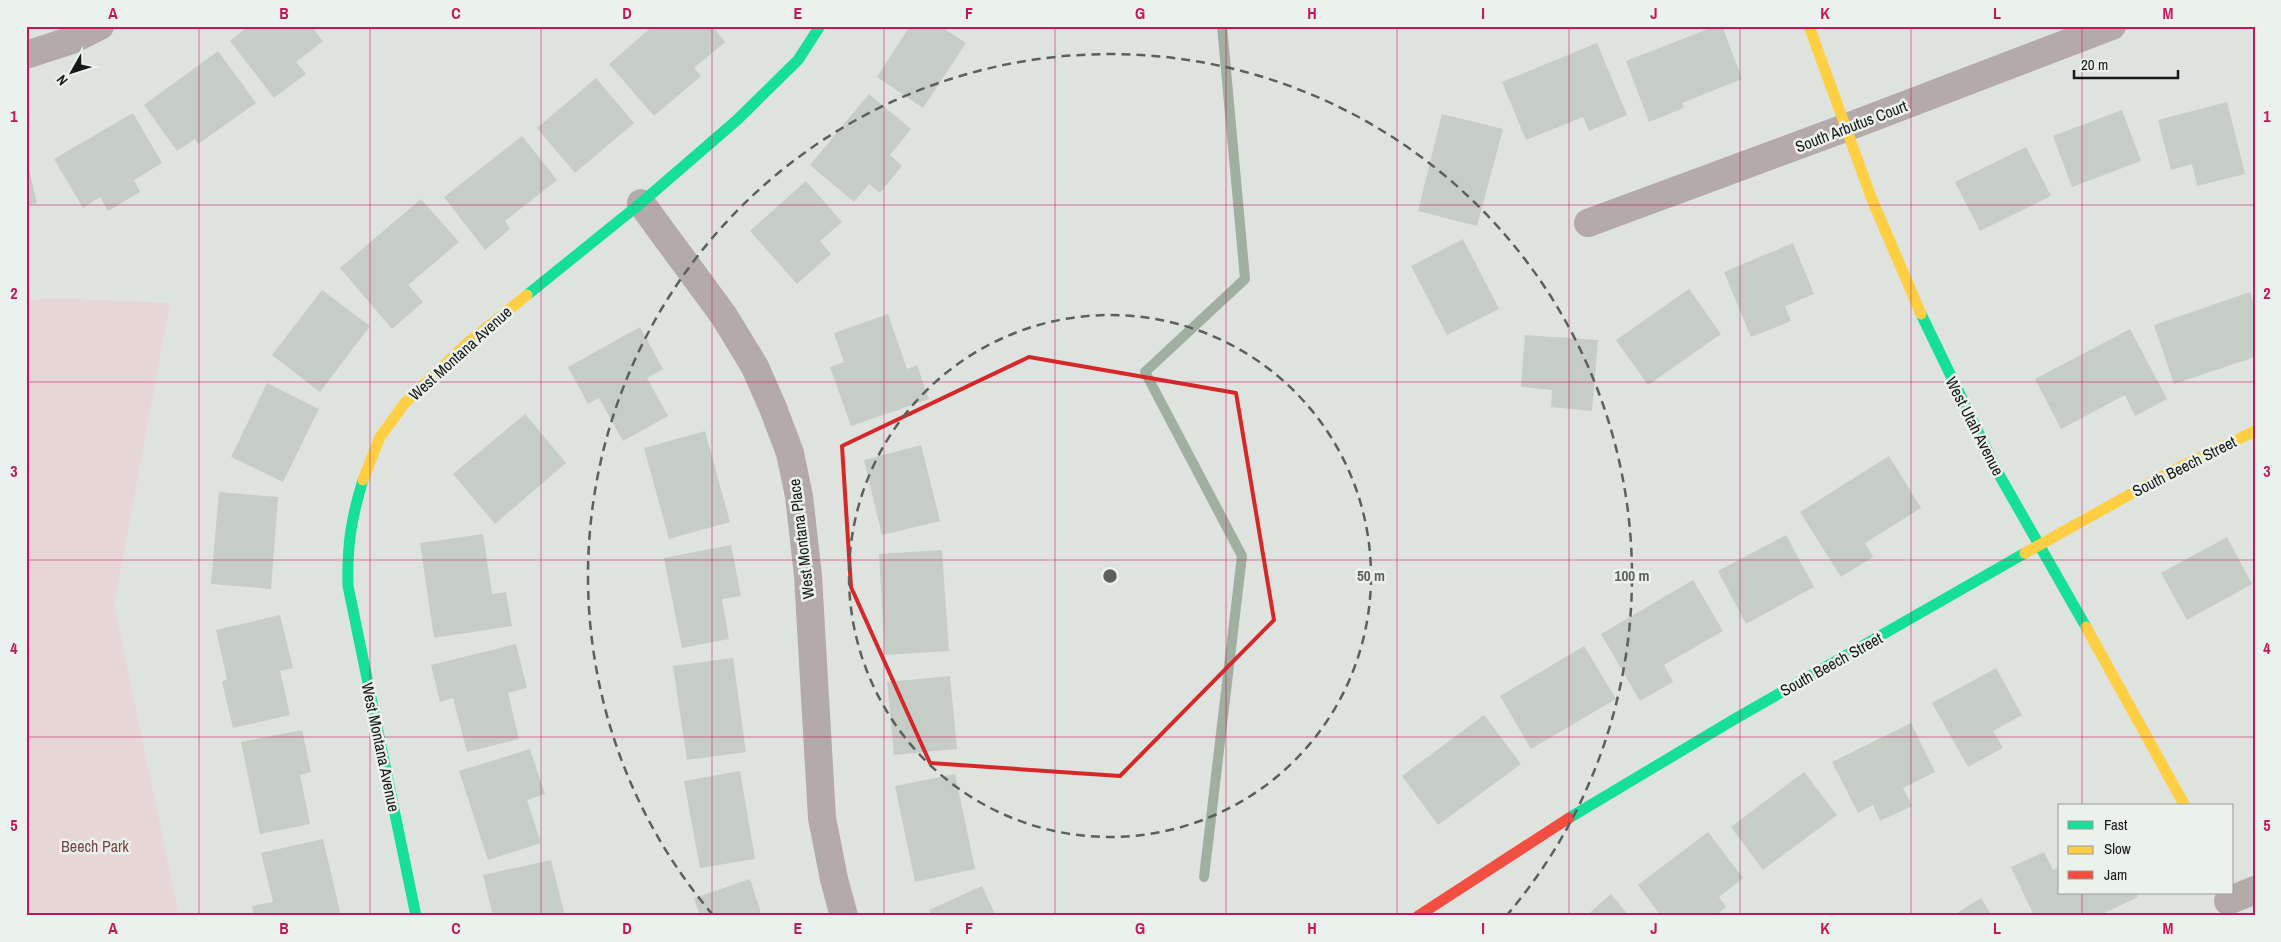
<svg xmlns="http://www.w3.org/2000/svg" width="2281" height="942" font-family="'Archivo Narrow',sans-serif">
  <style>
    .green { fill: #e6d6d5 }
    .lines { fill: none; stroke-linecap: round; stroke-linejoin: round }
    .stream { stroke: #9fb0a0; stroke-width: 10 }
    .building { fill: #c6ccc6 }
    .street { stroke: #b4aaa9; stroke-width: 28 }
    .fast { stroke: #16e098; stroke-width: 11 }
    .slow { stroke: #ffcf43; stroke-width: 11 }
    .jam { stroke: #f24e42; stroke-width: 11 }
    .marked { fill: none; stroke: #d62828; stroke-width: 4; stroke-linejoin: round }
    .grid { fill: none; stroke: #c2185b; stroke-width: 1; stroke-opacity: 0.55 }
    .ring { fill: none; stroke: #5c605d; stroke-width: 2.5; stroke-dasharray: 9 6 }
    .labels { text-anchor: middle; stroke-width: 5; stroke-linejoin: round; paint-order: stroke }
    .street-label { font-size: 16px; fill: #161917; stroke: #ebf1ec }
    .park-label { font-size: 16px; fill: #774546; stroke: #ebf1ec }
    .centre { fill: #5c605d; stroke: #ebf1ec; stroke-width: 2.5 }
    .ring-label { font-size: 15px; text-anchor: middle; font-weight: bold; fill: #5c605d; stroke: #ebf1ec; stroke-width: 5; stroke-linejoin: round; paint-order: stroke }
    .neatline { fill: none; stroke: #c2185b; stroke-width: 2 }
    .grid-label { font-size: 16px; text-anchor: middle; font-weight: bold; fill: #c2185b }
  </style>
  <rect width="100%" height="100%" fill="#dfe3df"/>
  <path class="green" d="M50,298L170,303L114,605L179,916H26V301Z"/>
  <g class="lines">
    <path class="stream" d="M1204,877L1242,556L1145,372L1245,279L1222,26"/>
  </g>
  <g class="building">
    <path d="M249,26H311L323,41L296,62L306,74L274,98L230,41Z"/>
    <path d="M653,26H712L725,42L694,68L701,76L654,116L609,64Z"/>
    <path d="M910,26H940L966,43L923,108L877,77Z"/>
    <path d="M1716,26H1722L1742,79L1682,103L1684,108L1649,122L1626,61Z"/>
    <path d="M1597,43L1627,115L1589,131L1583,117L1526,140L1502,82Z"/>
    <path d="M218,51L256,103L198,144L195,139L177,151L144,105Z"/>
    <path d="M596,78L634,123L575,173L537,128Z"/>
    <path d="M869,94L911,129L890,155L902,166L880,193L869,184L854,202L810,165Z"/>
    <path d="M2227,102L2245,174L2197,186L2192,164L2171,170L2158,120Z"/>
    <path d="M2122,110L2141,161L2072,187L2053,136Z"/>
    <path d="M133,113L162,163L134,180L140,192L108,211L100,197L83,208L54,159Z"/>
    <path d="M1442,114L1503,129L1477,226L1418,211Z"/>
    <path d="M522,136L557,180L505,221L510,229L485,250L444,197Z"/>
    <path d="M2026,147L2051,196L1980,231L1955,182Z"/>
    <path d="M26,158L37,203L26,206Z"/>
    <path d="M806,181L842,222L820,241L831,254L797,284L750,231Z"/>
    <path d="M421,199L459,242L408,285L423,302L392,329L340,268Z"/>
    <path d="M1463,239L1499,309L1447,335L1411,266Z"/>
    <path d="M1793,243L1814,294L1785,306L1791,321L1751,337L1724,272Z"/>
    <path d="M1689,289L1721,334L1648,385L1616,340Z"/>
    <path d="M322,290L370,326L320,392L272,355Z"/>
    <path d="M2250,292L2255,308V357L2174,384L2154,325Z"/>
    <path d="M888,314L907,369L917,365L929,399L851,426L830,367L844,362L834,333Z"/>
    <path d="M640,327L663,369L647,378L668,416L623,441L599,398L588,404L568,367Z"/>
    <path d="M2130,329L2167,399L2135,416L2125,395L2061,429L2035,379Z"/>
    <path d="M1525,335L1598,340L1592,411L1551,407L1552,390L1521,387Z"/>
    <path d="M267,383L319,409L283,482L231,457Z"/>
    <path d="M525,414L566,463L495,524L453,474Z"/>
    <path d="M705,431L730,522L669,539L644,448Z"/>
    <path d="M921,445L940,521L882,535L864,460Z"/>
    <path d="M1889,456L1921,508L1865,543L1873,557L1841,577L1800,512Z"/>
    <path d="M219,492L278,497L271,589L211,584Z"/>
    <path d="M483,534L492,594L506,592L512,626L434,638L420,543Z"/>
    <path d="M1786,535L1814,587L1746,624L1718,571Z"/>
    <path d="M2227,537L2252,584L2187,620L2161,573Z"/>
    <path d="M731,545L741,596L722,599L729,639L682,648L664,558Z"/>
    <path d="M942,550L949,651L885,655L879,554Z"/>
    <path d="M1693,580L1723,631L1664,665L1673,682L1640,701L1601,634Z"/>
    <path d="M280,615L293,668L280,671L290,715L233,728L222,682L227,679L216,630Z"/>
    <path d="M516,644L527,688L508,693L519,739L467,752L453,698L440,702L431,665Z"/>
    <path d="M1584,646L1616,699L1531,749L1500,696Z"/>
    <path d="M733,658L746,752L687,760L673,666Z"/>
    <path d="M1996,668L2022,715L1993,731L2003,748L1968,767L1932,703Z"/>
    <path d="M950,676L957,749L894,755L887,682Z"/>
    <path d="M1484,715L1521,764L1438,825L1402,776Z"/>
    <path d="M1911,723L1935,772L1903,788L1912,806L1880,821L1873,805L1858,813L1832,762Z"/>
    <path d="M302,730L311,772L300,775L310,824L260,834L241,742Z"/>
    <path d="M530,749L545,794L527,800L541,843L488,860L459,771Z"/>
    <path d="M740,771L755,859L700,868L684,781Z"/>
    <path d="M1804,772L1837,815L1763,870L1731,827Z"/>
    <path d="M955,774L975,869L915,882L895,786Z"/>
    <path d="M1708,832L1743,878L1719,897L1726,907L1715,916H1661L1638,885Z"/>
    <path d="M323,839L341,916H254L252,906L273,902L261,853Z"/>
    <path d="M2044,852L2053,870L2060,867V893H2136L2138,897L2098,916H2034L2011,867Z"/>
    <path d="M551,860L565,916H493L483,875Z"/>
    <path d="M750,879L762,916H700L694,898Z"/>
    <path d="M982,886L996,916H932L929,910Z"/>
    <path d="M1611,894L1629,916H1586Z"/>
    <path d="M1981,898L1992,916H1952Z"/>
  </g>
  <g class="lines">
    <g class="street">
      <path d="M26,55L72,40L100,26"/>
      <path d="M641,203L724,316L755,367L773,408L790,453L799,496L808,576L822,818L834,879L844,916"/>
      <path d="M1588,223L1845,128L2112,26"/>
      <path d="M2228,901L2255,890"/>
    </g>
    <g class="fast">
      <path d="M527,295L641,203L737,120L798,60L820,26"/>
      <path d="M1921,314L1997,471L2086,627"/>
      <path d="M363,480C351,519 347,545 348,586L416,916"/>
      <path d="M1569,818L1733,720L2025,553"/>
    </g>
    <g class="slow">
      <path d="M1809,26L1871,197L1921,314"/>
      <path d="M363,480L380,437L405,403L465,345L527,295"/>
      <path d="M2025,553L2170,472L2255,431"/>
      <path d="M2086,627L2185,806"/>
    </g>
    <path class="jam" d="M1418,916L1569,818"/>
  </g>
  <path class="marked" d="M1029,357L1236,393L1274,620L1120,776L930,763L851,587L842,446Z"/>
  <path class="grid" d="M199,26V916M370,26V916M541,26V916M712,26V916M884,26V916M1055,26V916M1226,26V916M1397,26V916M1569,26V916M1740,26V916M1911,26V916M2082,26V806M26,205H2255M26,382H2255M26,560H2255M26,737H2255M2082,893V916"/>
  <g class="ring">
    <circle cx="1110" cy="576" r="261"/>
    <path d="M713 915A522 522 0 1 1 1507 915"/>
  </g>
  <g class="labels">
    <g class="street-label">
      <text transform="translate(1851 126) rotate(-21)" y="6">South Arbutus Court</text>
      <text transform="translate(460 353) rotate(-42)" y="6">West Montana Avenue</text>
      <text transform="translate(1975 426) rotate(63)" y="6">West Utah Avenue</text>
      <text transform="translate(2184 466) rotate(-27)" y="6">South Beech Street</text>
      <text transform="translate(801 539) rotate(-97)" y="6">West Montana Place</text>
      <text transform="translate(1831 664) rotate(-29)" y="6">South Beech Street</text>
      <text transform="translate(381 747) rotate(78)" y="6">West Montana Avenue</text>
    </g>
    <g class="park-label">
      <text x="95" y="852">Beech Park</text>
    </g>
  </g>
  <circle cx="1110" cy="576" r="8" class="centre"/>
  <g class="ring-label">
    <text x="1371" y="581">50 m</text>
    <text x="1632" y="581">100 m</text>
  </g>
  <rect width="2281" height="942" fill="none" stroke="#ebf1ec" stroke-width="55"/>
  <rect x="2058" y="804" width="175" height="90" fill="#ebf1ec" stroke="#969b97"/>
  <rect x="2068" y="821" width="25" height="8" fill="#16e098" stroke="#969b97"/>
  <text x="2104" y="830" font-size="15" fill="#161917">Fast</text>
  <rect x="2068" y="846" width="25" height="8" fill="#ffcf43" stroke="#969b97"/>
  <text x="2104" y="854" font-size="15" fill="#161917">Slow</text>
  <rect x="2068" y="871" width="25" height="8" fill="#f24e42" stroke="#969b97"/>
  <text x="2104" y="880" font-size="15" fill="#161917">Jam</text>
  <g transform="translate(72 72) rotate(231)" stroke="#ebf1ec" stroke-width="4" paint-order="stroke">
  <path d="M0-4L9 19L0 12L-9 19Z" fill="#161917"/>
  <text y="-8" font-size="14" font-weight="bold" text-anchor="middle" fill="#161917">N</text>
  </g>
  <path d="M2074 70v8h104v-8" fill="none" stroke="#161917" stroke-width="2.5"/>
  <text x="2081" y="70" font-size="15" fill="#161917" stroke="#ebf1ec" stroke-width="4" paint-order="stroke">20 m</text>
  <rect x="28" y="28" width="2226" height="886" class="neatline"/>
  <g class="grid-label">
    <text x="113" y="19">A</text>
    <text x="284" y="19">B</text>
    <text x="456" y="19">C</text>
    <text x="627" y="19">D</text>
    <text x="798" y="19">E</text>
    <text x="969" y="19">F</text>
    <text x="1140" y="19">G</text>
    <text x="1312" y="19">H</text>
    <text x="1483" y="19">I</text>
    <text x="1654" y="19">J</text>
    <text x="1825" y="19">K</text>
    <text x="1997" y="19">L</text>
    <text x="2168" y="19">M</text>
    <text x="14" y="122">1</text>
    <text x="2267" y="122">1</text>
    <text x="14" y="299">2</text>
    <text x="2267" y="299">2</text>
    <text x="14" y="477">3</text>
    <text x="2267" y="477">3</text>
    <text x="14" y="654">4</text>
    <text x="2267" y="654">4</text>
    <text x="14" y="831">5</text>
    <text x="2267" y="831">5</text>
    <text x="113" y="934">A</text>
    <text x="284" y="934">B</text>
    <text x="456" y="934">C</text>
    <text x="627" y="934">D</text>
    <text x="798" y="934">E</text>
    <text x="969" y="934">F</text>
    <text x="1140" y="934">G</text>
    <text x="1312" y="934">H</text>
    <text x="1483" y="934">I</text>
    <text x="1654" y="934">J</text>
    <text x="1825" y="934">K</text>
    <text x="1997" y="934">L</text>
    <text x="2168" y="934">M</text>
  </g>
</svg>
